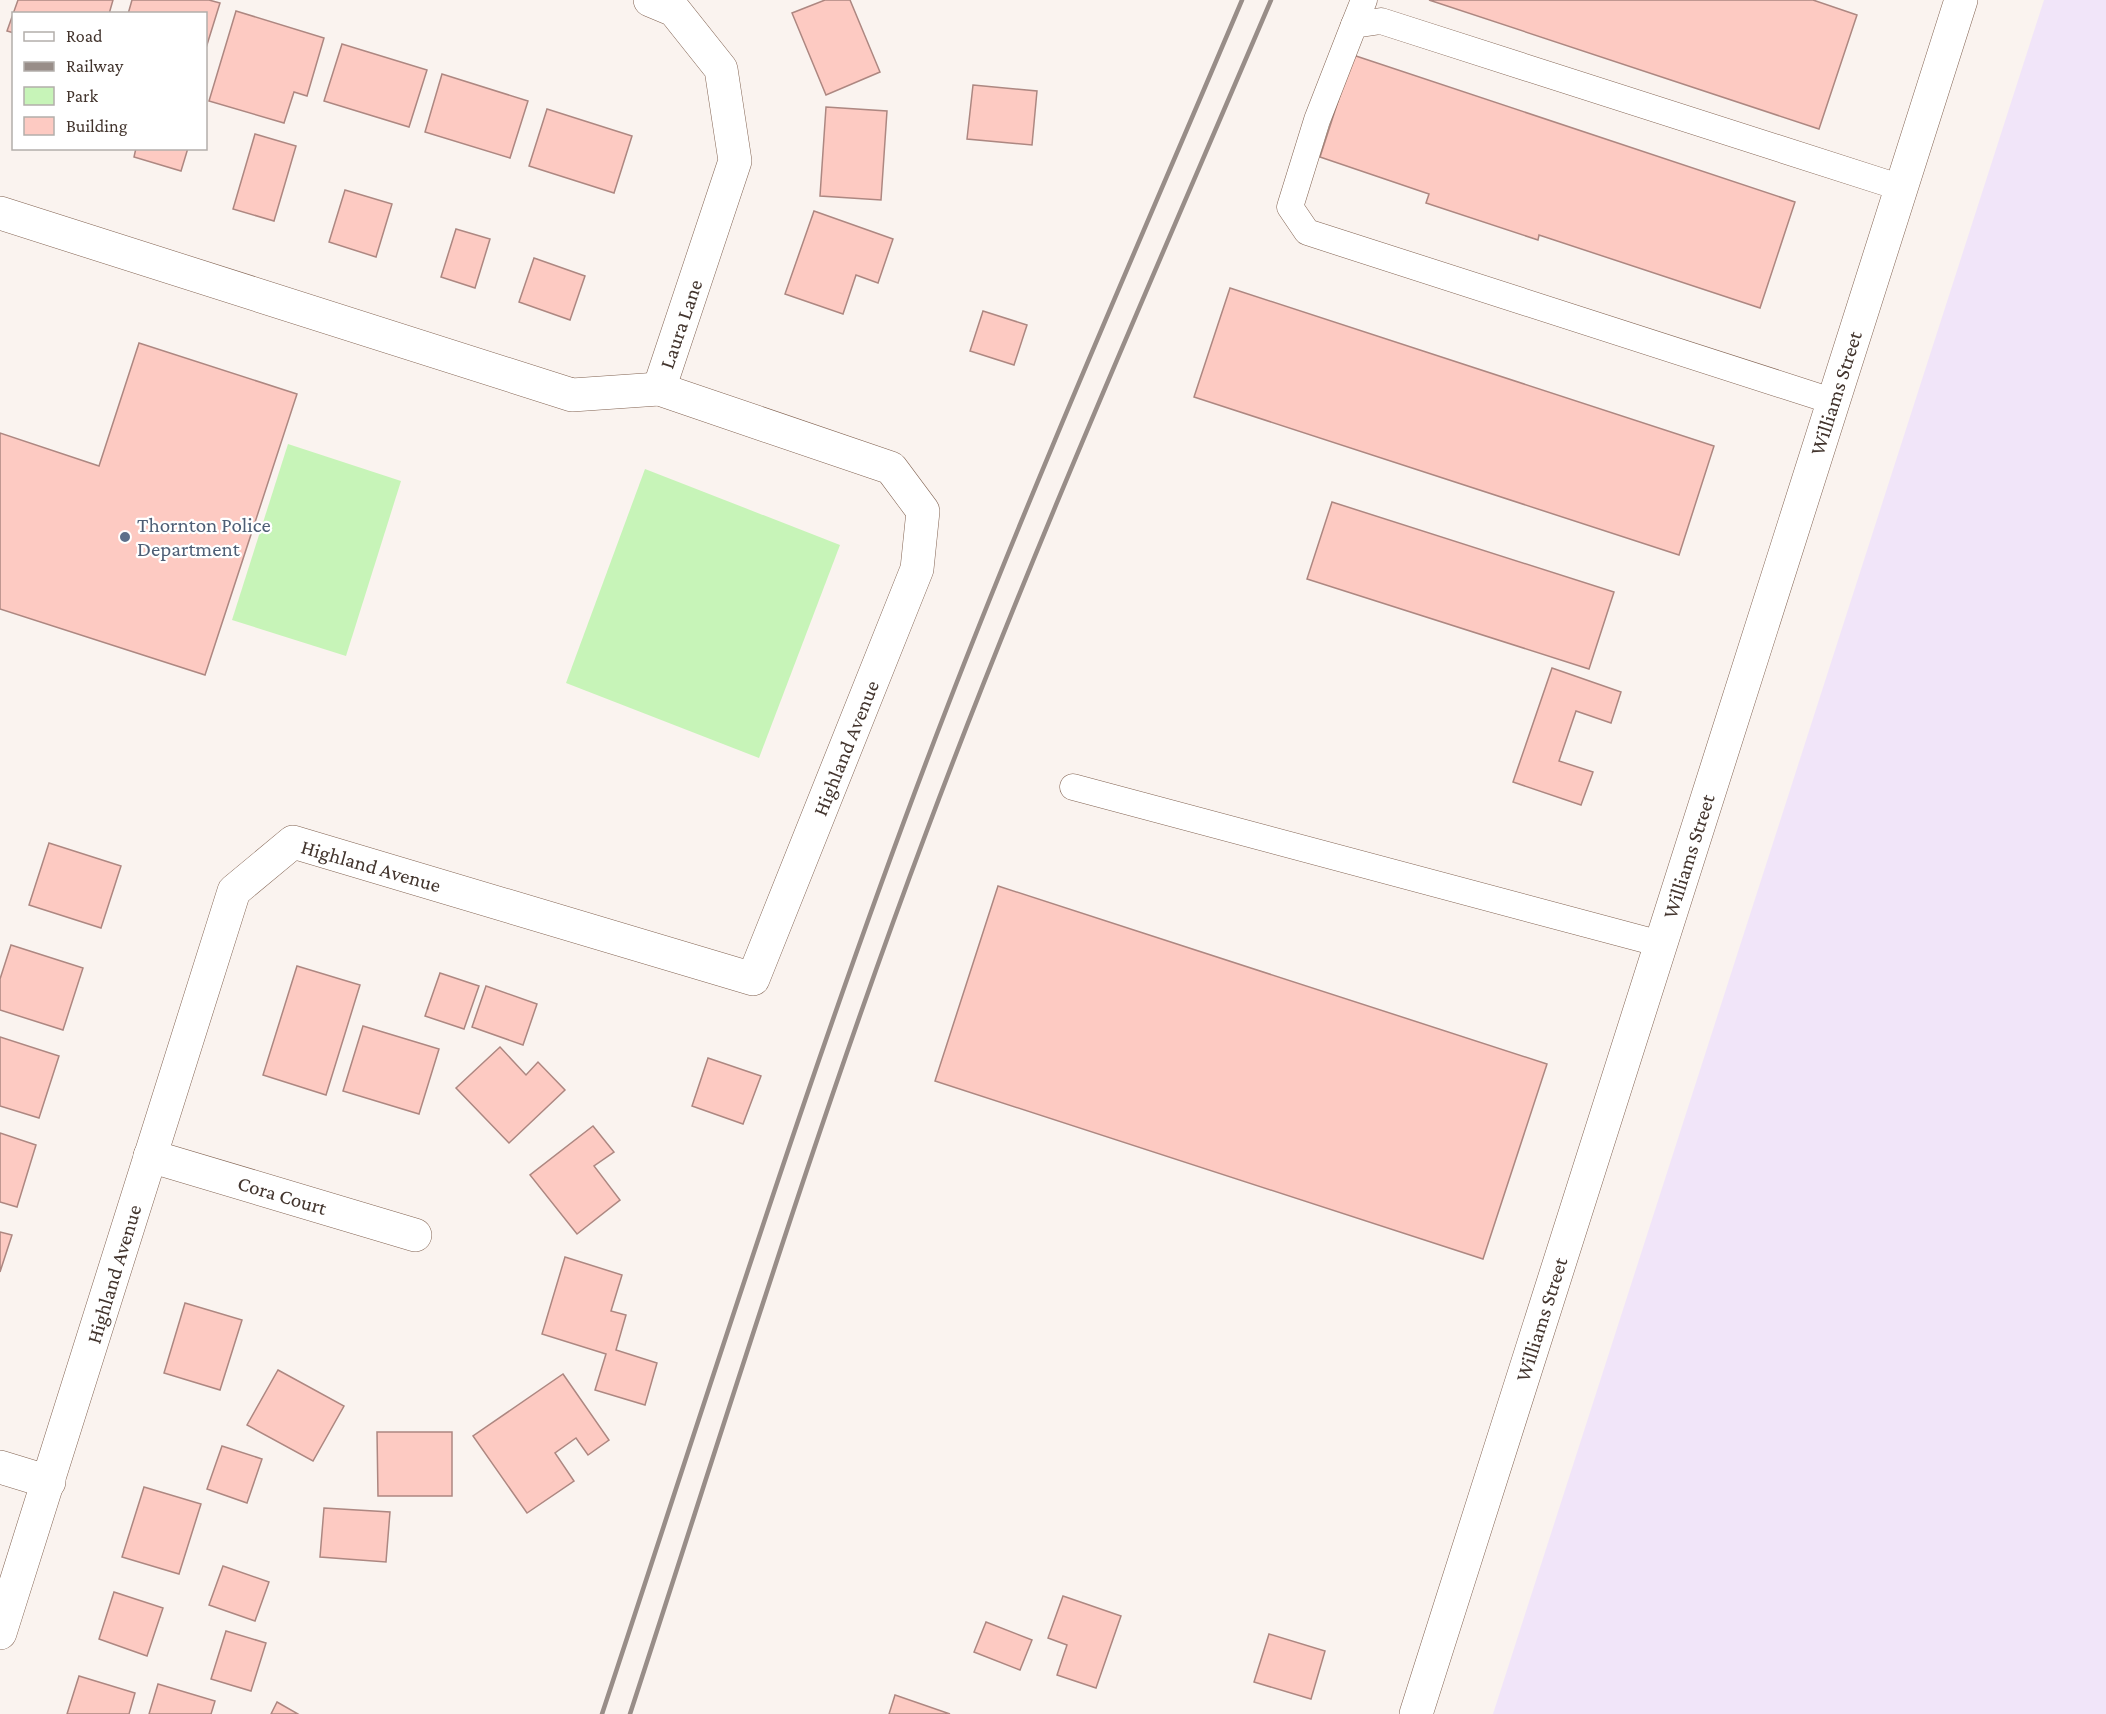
<svg xmlns="http://www.w3.org/2000/svg" width="2106" height="1714" font-family="'Crimson Pro',serif">
  <style>
    .industrial { fill: #f1e5f9 }
    .green { fill: #c7f4b8 }
    .building { fill: #fdcac2; stroke: #ad8781; stroke-width: 1.5 }
    .lines { fill: none; stroke-linecap: round; stroke-linejoin: round }
    .service-casing { stroke: #826352; stroke-width: 27 }
    .minor-casing { stroke: #826352; stroke-width: 34 }
    .tertiary-casing { stroke: #826352; stroke-width: 34 }
    .service { stroke: #fff; stroke-width: 26 }
    .minor { stroke: #fff; stroke-width: 33 }
    .tertiary { stroke: #fff; stroke-width: 33 }
    .rail { stroke: #988d88; stroke-width: 4.5 }
    .service-dot { fill: #5c6f8a; stroke: #fff; stroke-width: 2 }
    .labels { text-anchor: middle; stroke-width: 4.5; stroke-linejoin: round; paint-order: stroke }
    .street-label { font-size: 21px; fill: #42342d; stroke: #fff }
    .service-label { font-size: 21px; fill: #4e5e75; stroke: #fff; text-anchor: start }
  </style>
  <rect width="100%" height="100%" fill="#faf3ef"/>
  <path class="industrial" d="M2044,0H2106V1714H1493Z"/>
  <g class="green">
    <path d="M288,444L401,481L346,656L232,620Z"/>
    <path d="M645,469L840,545L759,758L566,683Z"/>
  </g>
  <g class="building">
    <path d="M18,0H113L109,14H14V33L7,31Z"/>
    <path d="M132,0H209L220,3L206,48V14H128Z"/>
    <path d="M825,0H850L880,72L826,95L792,13Z"/>
    <path d="M1429,0H1813L1857,15L1819,129Z"/>
    <path d="M236,11L324,38L307,96L294,92L284,123L209,101Z"/>
    <path d="M342,44L427,70L409,127L324,101Z"/>
    <path d="M1353,55L1795,202L1760,308L1539,235L1538,240L1426,203L1429,194L1320,157Z"/>
    <path d="M442,74L528,101L510,158L425,132Z"/>
    <path d="M973,85L1037,91L1032,145L967,139Z"/>
    <path d="M826,107L887,111L881,200L820,196Z"/>
    <path d="M547,109L632,136L614,193L529,166Z"/>
    <path d="M255,134L296,146L274,221L233,209Z"/>
    <path d="M136,148H188L181,171L134,157Z"/>
    <path d="M345,190L392,204L376,257L329,242Z"/>
    <path d="M814,211L893,239L878,283L856,275L843,314L785,294Z"/>
    <path d="M456,229L490,239L475,288L441,277Z"/>
    <path d="M534,258L585,276L570,320L519,302Z"/>
    <path d="M1230,288L1714,446L1679,555L1194,397Z"/>
    <path d="M983,311L1027,325L1014,365L970,351Z"/>
    <path d="M139,343L297,394L205,675L0,609V433L99,466Z"/>
    <path d="M1332,502L1614,592L1589,669L1307,579Z"/>
    <path d="M1552,668L1621,692L1611,723L1576,711L1559,761L1593,772L1581,805L1513,782Z"/>
    <path d="M49,843L121,866L101,928L29,905Z"/>
    <path d="M998,886L1547,1064L1483,1259L935,1081Z"/>
    <path d="M11,945L83,968L63,1030L0,1010V979Z"/>
    <path d="M297,966L360,985L326,1095L263,1075Z"/>
    <path d="M440,973L479,986L464,1029L425,1016Z"/>
    <path d="M486,986L537,1004L523,1045L472,1027Z"/>
    <path d="M363,1026L439,1049L419,1114L343,1091Z"/>
    <path d="M0,1037L59,1056L39,1118L0,1106Z"/>
    <path d="M500,1047L526,1075L538,1062L565,1090L509,1143L456,1088Z"/>
    <path d="M708,1058L761,1076L743,1124L692,1106Z"/>
    <path d="M593,1126L614,1152L594,1166L620,1200L577,1234L530,1175Z"/>
    <path d="M0,1133L36,1145L17,1207L0,1202Z"/>
    <path d="M0,1232L12,1235L0,1272Z"/>
    <path d="M565,1257L622,1275L611,1311L626,1315L616,1350L657,1363L645,1405L595,1390L606,1354L542,1334Z"/>
    <path d="M185,1303L242,1320L220,1390L164,1373Z"/>
    <path d="M278,1370L344,1406L313,1461L247,1425Z"/>
    <path d="M563,1374L609,1440L588,1455L576,1438L555,1453L574,1481L527,1513L473,1436Z"/>
    <path d="M377,1432H452V1496H378Z"/>
    <path d="M222,1446L262,1459L247,1503L207,1489Z"/>
    <path d="M144,1487L201,1504L179,1574L122,1557Z"/>
    <path d="M324,1508L390,1512L386,1562L320,1557Z"/>
    <path d="M223,1566L269,1582L255,1621L209,1605Z"/>
    <path d="M114,1592L163,1608L147,1656L99,1639Z"/>
    <path d="M1063,1596L1121,1616L1096,1688L1057,1675L1067,1645L1048,1638Z"/>
    <path d="M986,1622L1032,1640L1020,1670L974,1652Z"/>
    <path d="M226,1631L266,1643L251,1691L211,1679Z"/>
    <path d="M1269,1634L1325,1651L1311,1699L1254,1682Z"/>
    <path d="M79,1676L135,1693L129,1714H67Z"/>
    <path d="M158,1684L215,1701L211,1714H149Z"/>
    <path d="M895,1695L950,1714H889Z"/>
    <path d="M277,1702L298,1714H271Z"/>
  </g>
  <g class="lines">
    <defs>
      <g id="service">
        <path d="M1354,25L1364,0"/>
        <path d="M1835,402L1307,232L1290,207L1317,120L1354,25L1381,21L1902,188"/>
        <path d="M1073,787L1661,944"/>
      </g>
      <g id="minor">
        <path d="M650,0L674,10L721,69L735,161L659,389"/>
        <path d="M0,213L572,395L659,389L891,468L923,511L917,569L753,979L293,842L234,891L0,1633"/>
        <path id="s1" d="M150,1156L415,1235"/>
        <path d="M0,1467L49,1482"/>
      </g>
      <g id="tertiary">
        <path id="s2" d="M1416,1714L1961,0"/>
      </g>
    </defs>
    <use href="#service" class="service-casing"/>
    <use href="#minor" class="minor-casing"/>
    <use href="#tertiary" class="tertiary-casing"/>
    <use href="#service" class="service"/>
    <use href="#minor" class="minor"/>
    <use href="#tertiary" class="tertiary"/>
    <g class="rail">
      <path d="M602,1714C714,1376 820,1036 948,705C1040,467 1143,234 1242,0"/>
      <path d="M630,1714C726,1420 817,1123 926,833C1031,552 1153,277 1271,0"/>
    </g>
  </g>
  <circle class="service-dot" cx="125" cy="537" r="6"/>
  <g class="labels">
    <g class="street-label">
      <text transform="translate(681 324) rotate(-71)" y="7">Laura Lane</text>
      <text dy="7" stroke="none"><textPath href="#s2" startOffset="1386">Williams Street</textPath></text>
      <text transform="translate(846 748) rotate(-68)" y="7">Highland Avenue</text>
      <text dy="7" stroke="none"><textPath href="#s2" startOffset="900">Williams Street</textPath></text>
      <text transform="translate(371 866) rotate(16)" y="7">Highland Avenue</text>
      <text dy="7" stroke="none"><textPath href="#s1" startOffset="138">Cora Court</textPath></text>
      <text transform="translate(114 1274) rotate(-73)" y="7">Highland Avenue</text>
      <text dy="7" stroke="none"><textPath href="#s2" startOffset="414">Williams Street</textPath></text>
    </g>
    <g class="service-label">
      <text x="137" y="532">Thornton Police<tspan x="137" dy="24">Department</tspan></text>
    </g>
  </g>
  <rect x="12" y="12" width="195" height="138" fill="#ffffff" stroke="#b3aeab" stroke-width="1.5"/>
  <rect x="24" y="32" width="30" height="9" fill="#ffffff" stroke="#b3aeab" stroke-width="1.5"/>
  <text x="66" y="42" font-size="18" fill="#42342d">Road</text>
  <rect x="24" y="62" width="30" height="9" fill="#988d88" stroke="#b3aeab" stroke-width="1.5"/>
  <text x="66" y="72" font-size="18" fill="#42342d">Railway</text>
  <rect x="24" y="87" width="30" height="18" fill="#c7f4b8" stroke="#b3aeab" stroke-width="1.5"/>
  <text x="66" y="102" font-size="18" fill="#42342d">Park</text>
  <rect x="24" y="117" width="30" height="18" fill="#fdcac2" stroke="#b3aeab" stroke-width="1.5"/>
  <text x="66" y="132" font-size="18" fill="#42342d">Building</text>
</svg>
